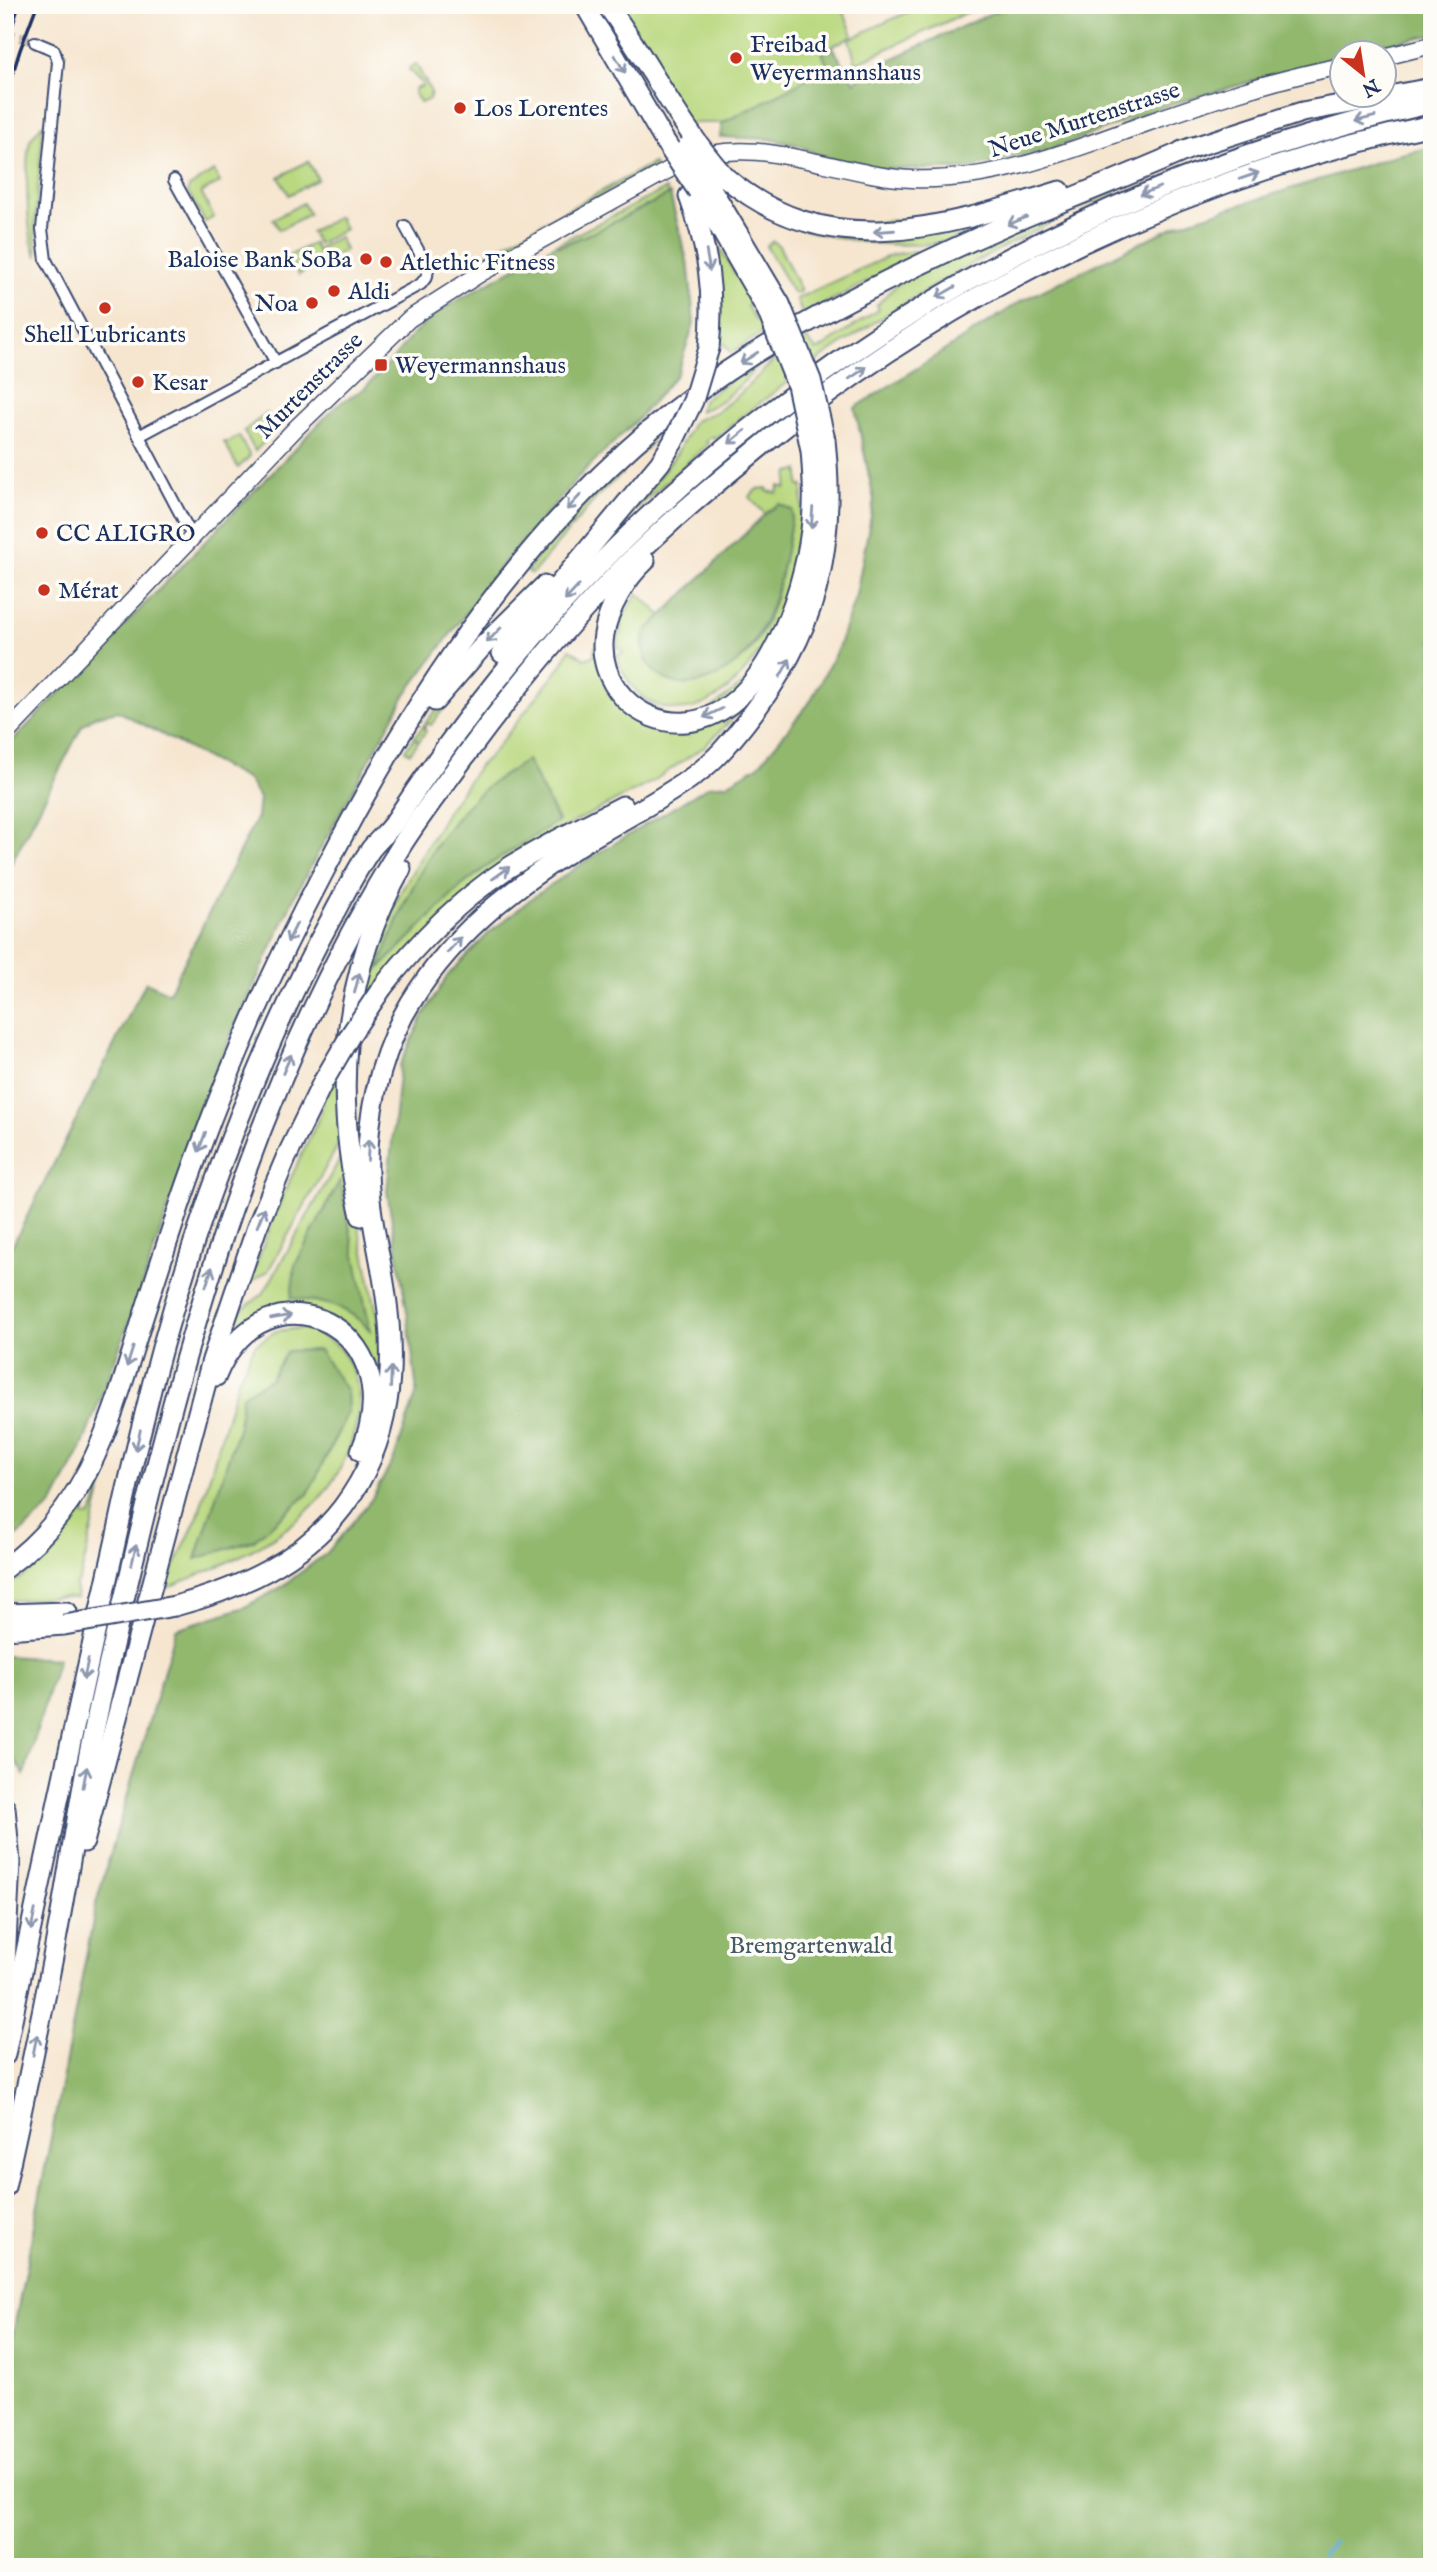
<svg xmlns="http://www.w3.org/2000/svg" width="1437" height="2572" font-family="'IM FELL English',serif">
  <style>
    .green { fill: #b9d87f; stroke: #6a846e; stroke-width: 2; fill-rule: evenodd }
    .forest { fill: #92b86e; stroke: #567466; stroke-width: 2 }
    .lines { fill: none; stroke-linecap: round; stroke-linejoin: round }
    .stream { stroke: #65aedc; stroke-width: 3.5 }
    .street-tunnel { stroke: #cac1b9; stroke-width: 10; stroke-dasharray: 10 5; stroke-linecap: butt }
    .street-casing { stroke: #3c4a6f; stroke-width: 14 }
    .primary-casing { stroke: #3c4a6f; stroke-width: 19 }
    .highway-casing { stroke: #3c4a6f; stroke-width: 23 }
    .street { stroke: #fff; stroke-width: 10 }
    .primary { stroke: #fff; stroke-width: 16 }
    .highway { stroke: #fff; stroke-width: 19 }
    .rail { stroke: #1b2f5e; stroke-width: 3.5 }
    .highway-bridge-casing { stroke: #3c4a6f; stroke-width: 23; stroke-linecap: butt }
    .highway-bridge { stroke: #fff; stroke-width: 19 }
    .oneway { stroke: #8d97ae }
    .poi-dot { fill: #c8321e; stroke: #fdfcf7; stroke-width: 2.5 }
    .labels { text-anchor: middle; stroke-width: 7; stroke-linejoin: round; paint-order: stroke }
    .poi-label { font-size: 24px; fill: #1b2f5e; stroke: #fdfcf7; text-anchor: start }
    .street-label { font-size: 24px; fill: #1b2f5e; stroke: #fdfcf7 }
    .park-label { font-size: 24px; fill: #425966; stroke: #fdfcf7 }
  </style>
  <rect width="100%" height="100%" fill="#fdfcf7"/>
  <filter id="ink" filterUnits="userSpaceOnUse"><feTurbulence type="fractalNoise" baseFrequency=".0143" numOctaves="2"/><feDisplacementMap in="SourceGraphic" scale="14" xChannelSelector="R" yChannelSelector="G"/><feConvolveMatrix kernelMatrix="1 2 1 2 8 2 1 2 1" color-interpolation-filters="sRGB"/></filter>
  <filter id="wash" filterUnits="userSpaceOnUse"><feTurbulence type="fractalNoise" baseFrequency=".00686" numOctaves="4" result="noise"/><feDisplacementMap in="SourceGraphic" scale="28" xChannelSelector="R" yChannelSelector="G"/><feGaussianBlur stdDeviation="1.57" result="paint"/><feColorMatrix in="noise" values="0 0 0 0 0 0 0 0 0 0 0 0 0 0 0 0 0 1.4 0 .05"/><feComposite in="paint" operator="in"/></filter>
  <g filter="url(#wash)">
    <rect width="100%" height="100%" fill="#f6e6d0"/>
    <g class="green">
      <path d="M616,5H841L853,35L822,52L828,65L785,91L722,123H687Z"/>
      <path d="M923,5H983L856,63L849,39Z"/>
      <path d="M416,64L431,92L429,99L421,103L414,93L416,88L422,87V83L409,70L410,67Z"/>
      <path d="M43,123L35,226L37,256C26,241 25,160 30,141C32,136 40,128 43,123Z"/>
      <path d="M308,161L318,179L289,195L279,177Z"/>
      <path d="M653,163L655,166L497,253L483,256Z"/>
      <path d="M214,171L220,182L201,193L214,217L205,222L188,192L189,187Z"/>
      <path d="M1115,188L1116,192C973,256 841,336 719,435L714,438L712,436L706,441L708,444L637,508L636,506L677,453L694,421L718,411L741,393L801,333L817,351L879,309L877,305L903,278Z"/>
      <path d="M666,189L668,195L594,232L559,246L557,244Z"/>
      <path d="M303,203L309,214L279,230L273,219Z"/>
      <path d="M1019,209C1005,215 988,220 975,228C968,232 957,238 947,241C908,252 808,238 773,217L804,229Z"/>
      <path d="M338,217L345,229L318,244L311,232Z"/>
      <path d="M339,237L345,250L326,261L319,248Z"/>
      <path d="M716,241L752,303L747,306L755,320L758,319L764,332L731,353L724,343L718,347C723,312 722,277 713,242Z"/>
      <path d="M773,241L779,246L801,291L794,294L766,246Z"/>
      <path d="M313,243L323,262L299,275L289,256Z"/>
      <path d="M914,251L918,256L803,315L796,299L891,255Z"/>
      <path d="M772,351C751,373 729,403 699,411L704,399Z"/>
      <path d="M267,413L278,428L255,451L244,431Z"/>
      <path d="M239,436L250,456L238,468L224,442H229Z"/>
      <path d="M653,441C642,454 630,459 620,472L622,474L603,490L532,574L527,571L560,529L605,481Z"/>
      <path d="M799,470V486H803C802,517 800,546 793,576C781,626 728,726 663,707C638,700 623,679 617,654H622V649H617L622,619L638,593L662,616L647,630L652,670C674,685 693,688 717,675C726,669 736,664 744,657C777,625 784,558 792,515L779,504L765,514L749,497L757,489L767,488V491L777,493L779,486L786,488L789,472Z"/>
      <path d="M595,646L605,679L687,727L780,655L745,706L705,746L652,782L553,833L363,1000L379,943L399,895L448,810L479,766L491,755L561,666L570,649L585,659L593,656ZM527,760L558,821L490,864L460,887L379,968L402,907L437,842Z"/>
      <path d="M457,682L460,687L431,725L427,723L424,728L426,731L419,741L415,738L418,742L410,753L405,750Z"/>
      <path d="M340,1065L341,1140L268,1271L248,1284L283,1195L321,1113L324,1095Z"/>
      <path d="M341,1157H344L381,1333V1406L376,1382L323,1315L232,1334L240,1311L263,1294Z"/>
      <path d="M301,1328C334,1338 349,1351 357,1385C362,1404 357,1424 351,1443C325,1526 238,1559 164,1589L198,1516L238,1380L255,1345L276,1331Z"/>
      <path d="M105,1465L106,1472L80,1579L75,1585L77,1598L60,1597L5,1601V1586C33,1574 54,1552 72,1527C78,1520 81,1511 87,1504L84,1516L89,1517C101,1504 97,1480 105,1465Z"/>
    </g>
    <g class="forest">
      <path d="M1009,5H1432V35L1342,52V55L1153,110L1055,148L967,169H881L824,158L801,146L769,139L720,137L722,123L785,91L827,65L822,52L832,47L855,82L865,72L883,63Z"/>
      <path d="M1432,147V2567H5V2375L97,1900L176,1629L245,1607L280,1588L328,1552L371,1500L394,1459L417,1392L407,1311L387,1191L400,1065L423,1016L448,975L489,933L532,898L589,859L709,786L727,784L759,765L810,702L838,648L856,595L874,500L855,408L1023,300L1179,224L1401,154Z"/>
      <path d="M670,194L689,269L694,324L677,374L636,421L583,472L502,565L406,694L296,893L214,1073L137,1301L82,1447L53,1504L5,1547V1260L146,982L169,993L257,817L259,798L248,780L118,711L95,716L82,726L5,875V749L337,405L365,388L393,359L412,335L439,311L557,244L560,246L594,232Z"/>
      <path d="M779,504L792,510V515C784,562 777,613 747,652C736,667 710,682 692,684C662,688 632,659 647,630L765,514Z"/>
      <path d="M527,760L558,821L490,864L460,887L378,970C402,905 430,838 483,790C496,779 513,770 527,760Z"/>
      <path d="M340,1180L370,1330C344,1303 326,1303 291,1298L295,1265Z"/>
      <path d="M319,1350L347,1391L348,1412L308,1494L254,1540L196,1559L239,1425L242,1395L270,1379L287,1351Z"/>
      <path d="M5,1656L58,1659L24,1775L5,1744Z"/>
    </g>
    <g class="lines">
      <path class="stream" d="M1322,2567L1323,2552L1329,2548L1333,2542"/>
    </g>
  </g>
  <g filter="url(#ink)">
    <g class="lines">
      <path class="street-tunnel" d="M5,33L35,42"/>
      <defs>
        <g id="street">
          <path d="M35,42L54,50L58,62L42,229L46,260L193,538"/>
          <path d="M174,180L276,363"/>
          <path d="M139,436L421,284L427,276L428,268L405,226"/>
        </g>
        <g id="primary">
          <path d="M1384,57L1432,45"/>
          <path d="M5,735L296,428L409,319L481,273L683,162C758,131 836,176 913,179C994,182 1069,151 1144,124C1209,101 1275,79 1342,66"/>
        </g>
        <g id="highway">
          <path d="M585,5L664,140"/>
          <path d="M1182,151L1302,112L1432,88"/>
          <path d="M725,177C828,265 944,227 1060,191"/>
          <path d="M709,185L780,304"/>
          <path d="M701,195L767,310"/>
          <path d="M689,196C708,249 715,291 709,348"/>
          <path d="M645,561C626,578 608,609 604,634C596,682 637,726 686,722C764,715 803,595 811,530C815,503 813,476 811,450"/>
          <path d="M502,653L660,463L673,442"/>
          <path d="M435,701L481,648L544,586"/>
          <path d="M382,988C417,943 457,902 505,870C543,845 583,827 623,806"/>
          <path d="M361,1216C333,1097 340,977 401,869"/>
          <path d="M216,1376C266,1256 414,1328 361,1451"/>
          <path d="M5,1568C89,1508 111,1420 140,1327C159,1268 177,1209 199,1151C234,1056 275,964 322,875C425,675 557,477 752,355C834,304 924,261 1013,222C1072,197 1133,174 1193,147"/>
          <path d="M175,1606C239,1589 302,1561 343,1507C392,1442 397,1367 385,1289C379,1250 369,1212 368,1172C366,1119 379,1063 403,1016C445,938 515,885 588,840C624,819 662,799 695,775C717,759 730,742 746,722C816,634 837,551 825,440"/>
          <path d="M5,1614L67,1612"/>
          <path d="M5,1629L64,1625"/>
          <path d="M5,1808L10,1862L5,1963"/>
          <path d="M84,1842L212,1360L257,1227L286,1158L323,1082"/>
          <path d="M5,2055C37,1893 73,1731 109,1570C120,1523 129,1476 141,1430C166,1324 199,1219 239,1118C266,1050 296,982 332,917C344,895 356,870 371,849C379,839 389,831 396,820C636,450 1003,199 1432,103"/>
          <path d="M5,2187C23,2103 42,2019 57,1935C67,1882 75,1828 85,1775C100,1695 120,1616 139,1537C197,1295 270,1055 403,843C422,813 445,784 466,755C514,690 566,626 623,568C667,523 716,483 765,443C956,286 1190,176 1432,125"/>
        </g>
      </defs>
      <use href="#street" class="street-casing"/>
      <use href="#primary" class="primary-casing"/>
      <use href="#highway" class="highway-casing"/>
      <use href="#street" class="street"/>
      <use href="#primary" class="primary"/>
      <use href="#highway" class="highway"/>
      <g class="rail">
        <path d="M5,48L19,5"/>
        <path d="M5,98L20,50L37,5"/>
      </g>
      <defs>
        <g id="highway-bridge">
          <path d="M607,5C649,61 678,125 725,177"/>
          <path d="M664,140L698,191"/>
          <path d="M687,147L709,185"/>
          <path d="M780,304L811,380L825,440"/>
          <path d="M767,310L797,385L811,450"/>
          <path d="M673,442L693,401L709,348"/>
          <path d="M323,1082L351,1034L382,988"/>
          <path d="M64,1625L175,1606"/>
        </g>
      </defs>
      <use href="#highway-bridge" class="highway-bridge-casing"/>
      <use href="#highway-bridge" class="highway-bridge"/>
    </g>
    <defs><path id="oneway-shaft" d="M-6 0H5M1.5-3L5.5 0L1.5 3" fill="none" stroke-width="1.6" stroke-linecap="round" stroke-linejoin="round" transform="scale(1.75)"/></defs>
    <g class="oneway">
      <use href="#oneway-shaft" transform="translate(620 64) rotate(60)"/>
      <use href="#oneway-shaft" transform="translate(1365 119) rotate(166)"/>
      <use href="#oneway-shaft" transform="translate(1249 176) rotate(-19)"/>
      <use href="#oneway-shaft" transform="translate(1150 191) rotate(158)"/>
      <use href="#oneway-shaft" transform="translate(1017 221) rotate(157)"/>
      <use href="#oneway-shaft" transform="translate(884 231) rotate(176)"/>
      <use href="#oneway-shaft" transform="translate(708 261) rotate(80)"/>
      <use href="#oneway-shaft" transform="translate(946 292) rotate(150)"/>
      <use href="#oneway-shaft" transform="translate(749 358) rotate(147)"/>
      <use href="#oneway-shaft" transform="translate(858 373) rotate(-34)"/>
      <use href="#oneway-shaft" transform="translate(737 437) rotate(141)"/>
      <use href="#oneway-shaft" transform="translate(574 502) rotate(133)"/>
      <use href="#oneway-shaft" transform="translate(812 518) rotate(94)"/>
      <use href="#oneway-shaft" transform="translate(572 593) rotate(133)"/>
      <use href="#oneway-shaft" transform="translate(494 635) rotate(134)"/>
      <use href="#oneway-shaft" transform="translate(785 668) rotate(-61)"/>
      <use href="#oneway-shaft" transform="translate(713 713) rotate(154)"/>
      <use href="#oneway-shaft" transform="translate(501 873) rotate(-35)"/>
      <use href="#oneway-shaft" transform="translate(292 933) rotate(116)"/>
      <use href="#oneway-shaft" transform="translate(454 945) rotate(-48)"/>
      <use href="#oneway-shaft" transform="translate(357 983) rotate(-76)"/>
      <use href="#oneway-shaft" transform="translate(287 1064) rotate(-66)"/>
      <use href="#oneway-shaft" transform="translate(202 1142) rotate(110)"/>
      <use href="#oneway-shaft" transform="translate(368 1150) rotate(-87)"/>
      <use href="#oneway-shaft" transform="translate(261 1217) rotate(-68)"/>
      <use href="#oneway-shaft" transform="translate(209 1277) rotate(-72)"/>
      <use href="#oneway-shaft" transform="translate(281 1317) rotate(-10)"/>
      <use href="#oneway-shaft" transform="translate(130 1357) rotate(108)"/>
      <use href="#oneway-shaft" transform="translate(391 1377) rotate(-88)"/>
      <use href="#oneway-shaft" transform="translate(138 1440) rotate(103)"/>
      <use href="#oneway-shaft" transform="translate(134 1555) rotate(-77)"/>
      <use href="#oneway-shaft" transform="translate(86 1669) rotate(102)"/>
      <use href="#oneway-shaft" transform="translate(85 1777) rotate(-79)"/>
      <use href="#oneway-shaft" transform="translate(33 1920) rotate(102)"/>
      <use href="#oneway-shaft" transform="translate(35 2045) rotate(-79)"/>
    </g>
  </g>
  <g class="poi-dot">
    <circle cx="736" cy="58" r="7"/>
    <circle cx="460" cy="108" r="7"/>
    <circle cx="366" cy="259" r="7"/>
    <circle cx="386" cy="262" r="7"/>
    <circle cx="334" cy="291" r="7"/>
    <circle cx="312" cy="303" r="7"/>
    <circle cx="105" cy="308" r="7"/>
    <rect x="374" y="358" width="14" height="14" rx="3.5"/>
    <circle cx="138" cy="382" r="7"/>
    <circle cx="42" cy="533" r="7"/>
    <circle cx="44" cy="590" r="7"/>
  </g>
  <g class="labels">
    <g class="poi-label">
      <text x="750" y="52">Freibad<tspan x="750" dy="28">Weyermannshaus</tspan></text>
      <text x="474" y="116">Los Lorentes</text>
      <text x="352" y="267" text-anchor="end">Baloise Bank SoBa</text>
      <text x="400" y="270">Atlethic Fitness</text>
      <text x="348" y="299">Aldi</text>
      <text x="298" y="311" text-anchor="end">Noa</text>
      <text x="105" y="342" text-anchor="middle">Shell Lubricants</text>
      <text x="395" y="373">Weyermannshaus</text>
      <text x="152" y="390">Kesar</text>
      <text x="56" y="541">CC ALIGRO</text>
      <text x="58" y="598">Mérat</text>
    </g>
    <g class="street-label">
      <text transform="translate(1084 119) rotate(-18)" y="8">Neue Murtenstrasse</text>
      <text transform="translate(309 385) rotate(-45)" y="8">Murtenstrasse</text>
    </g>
    <g class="park-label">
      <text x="811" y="1953">Bremgartenwald</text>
    </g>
  </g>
  <rect width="1437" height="2572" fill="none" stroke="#fdfcf7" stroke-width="28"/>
  <g transform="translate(1363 74) rotate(150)"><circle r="33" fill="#fdfcf7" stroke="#a3aaba" stroke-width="2"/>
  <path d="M0-5L12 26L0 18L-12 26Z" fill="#c8321e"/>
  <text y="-10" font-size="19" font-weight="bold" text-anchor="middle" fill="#1b2f5e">N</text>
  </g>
</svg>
